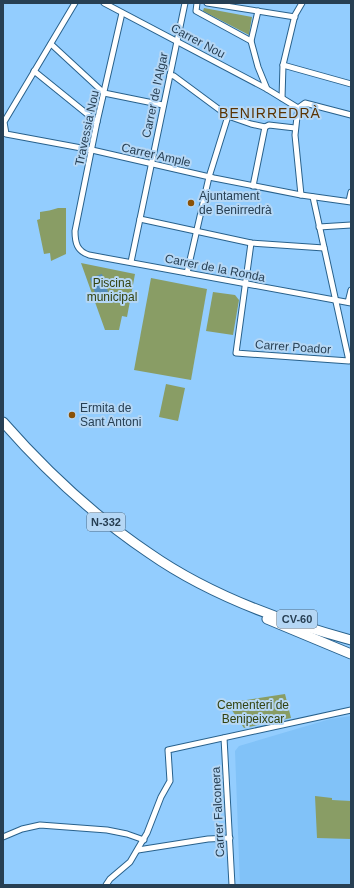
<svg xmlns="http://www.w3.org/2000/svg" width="354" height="888" font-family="Helvetica,sans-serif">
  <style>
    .built { fill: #81c2f8 }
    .green { fill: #899d65 }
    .water { fill: #538dbc }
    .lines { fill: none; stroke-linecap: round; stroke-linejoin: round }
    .street-casing { stroke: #28618c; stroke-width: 7 }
    .highway-casing { stroke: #28618c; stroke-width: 11 }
    .street { stroke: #fff; stroke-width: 5 }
    .highway { stroke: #fff; stroke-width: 9 }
    .poi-dot { fill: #8a5106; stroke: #b5d7f5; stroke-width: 1.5 }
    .labels { text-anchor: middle; stroke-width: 4; stroke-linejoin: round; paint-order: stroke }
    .shield { fill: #b5d7f5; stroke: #526d84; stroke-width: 1 }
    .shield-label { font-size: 11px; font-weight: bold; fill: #273f53 }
    .street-label { font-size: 12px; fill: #273f53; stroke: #b5d7f5 }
    .poi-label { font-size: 12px; fill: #273f53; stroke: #b5d7f5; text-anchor: start }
    .park-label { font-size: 12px; fill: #334210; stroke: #b5d7f5 }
    .quarter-label { font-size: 14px; letter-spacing: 1px; fill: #5a3302; stroke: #b5d7f5 }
  </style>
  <rect width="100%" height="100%" fill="#93cdfe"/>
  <path class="built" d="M351,716V885H240L235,751L239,746L330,719Z"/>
  <g class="green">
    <path d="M204,8L252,17L249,35L203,11Z"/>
    <path d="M58,208H66V254L51,261L50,253L44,254L37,220L40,219V212C46,211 53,210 58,208Z"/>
    <path d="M81,263L135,274L127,317L122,316L119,330H105Z"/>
    <path d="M151,278L207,289L191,380L134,370Z"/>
    <path d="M213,292L235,295L239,300L233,335L206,331Z"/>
    <path d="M166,384L185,388L178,421L159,417Z"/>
    <path d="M285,694L291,718L244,728L227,703Z"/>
    <path d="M315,796L332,798V800L351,801V839L317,838Z"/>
  </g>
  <path class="water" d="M102,274L110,298L98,302L90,278Z"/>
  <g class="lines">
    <defs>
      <g id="street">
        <path d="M75,3L4,122L6,134L92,150L214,178L301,195L351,202"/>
        <path d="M104,3L267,89L298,108L295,135L301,195"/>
        <path d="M197,3L196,11L251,41L258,11"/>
        <path d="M207,3L295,17"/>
        <path d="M122,13L97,122L75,231C75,243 77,251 89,255L351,303"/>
        <path d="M251,41L258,67L267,89"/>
        <path d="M51,44L104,93L163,105"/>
        <path d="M283,65L351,84"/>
        <path d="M34,71L97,122"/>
        <path d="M170,75L174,76L228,116L251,124L265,127L269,125L295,128"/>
        <path d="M282,98L283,65L295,15L302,3"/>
        <path d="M298,108L305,103L351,115"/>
        <path d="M253,186L265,127"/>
        <path d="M349,201L351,192"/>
        <path d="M140,219L251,243L324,248"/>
        <path d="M319,227L351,225"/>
        <path d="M251,243L236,353L349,361L313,197"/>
        <path d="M131,262L185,3"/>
        <path d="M187,273L209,177L228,116"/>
        <path d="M348,302L351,290"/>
        <path d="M224,738L232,885"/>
        <path d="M3,837L22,829L40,825L107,830L127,834L144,840"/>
        <path d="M138,850L208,839L230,838"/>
        <path d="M106,885L110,879L130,862L147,833L161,797L170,781L168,750L351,710"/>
      </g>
      <g id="highway">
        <path d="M3,422C46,471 94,516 149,553C209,595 280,621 351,640"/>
        <path d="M267,619L351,654"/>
      </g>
    </defs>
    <use href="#street" class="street-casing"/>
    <use href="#highway" class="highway-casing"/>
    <use href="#street" class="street"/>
    <use href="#highway" class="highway"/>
  </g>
  <g class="poi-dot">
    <circle cx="191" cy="203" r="4"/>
    <circle cx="72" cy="415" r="4"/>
  </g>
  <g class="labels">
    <g class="shield">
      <rect x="87" y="513" width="38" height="18" rx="3"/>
      <rect x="277" y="610" width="40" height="18" rx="3"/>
    </g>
    <g class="shield-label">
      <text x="106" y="526">N-332</text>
      <text x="297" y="623">CV-60</text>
    </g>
    <g class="street-label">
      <text transform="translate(198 41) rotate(28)" y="4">Carrer Nou</text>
      <text transform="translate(155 95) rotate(-78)" y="4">Carrer de l'Algar</text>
      <text transform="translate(87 128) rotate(-78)" y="4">Travessia Nou</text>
      <text transform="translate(156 155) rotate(13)" y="4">Carrer Ample</text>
      <text transform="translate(215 268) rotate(11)" y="4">Carrer de la Ronda</text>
      <text transform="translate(293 347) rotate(4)" y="4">Carrer Poador</text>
      <text transform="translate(218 812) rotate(-93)" y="4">Carrer Falconera</text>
    </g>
    <g class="poi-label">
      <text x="199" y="200">Ajuntament<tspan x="199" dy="14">de Benirredrà</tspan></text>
      <text x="80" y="412">Ermita de<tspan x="80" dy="14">Sant Antoni</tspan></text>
    </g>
    <g class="park-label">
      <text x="112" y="287">Piscina<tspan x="112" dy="14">municipal</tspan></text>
      <text x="253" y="709">Cementeri de<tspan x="253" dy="14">Benipeixcar</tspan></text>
    </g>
    <g class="quarter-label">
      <text x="270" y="118">BENIRREDRÀ</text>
    </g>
  </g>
  <rect width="354" height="888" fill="none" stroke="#273f53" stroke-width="8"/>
</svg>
